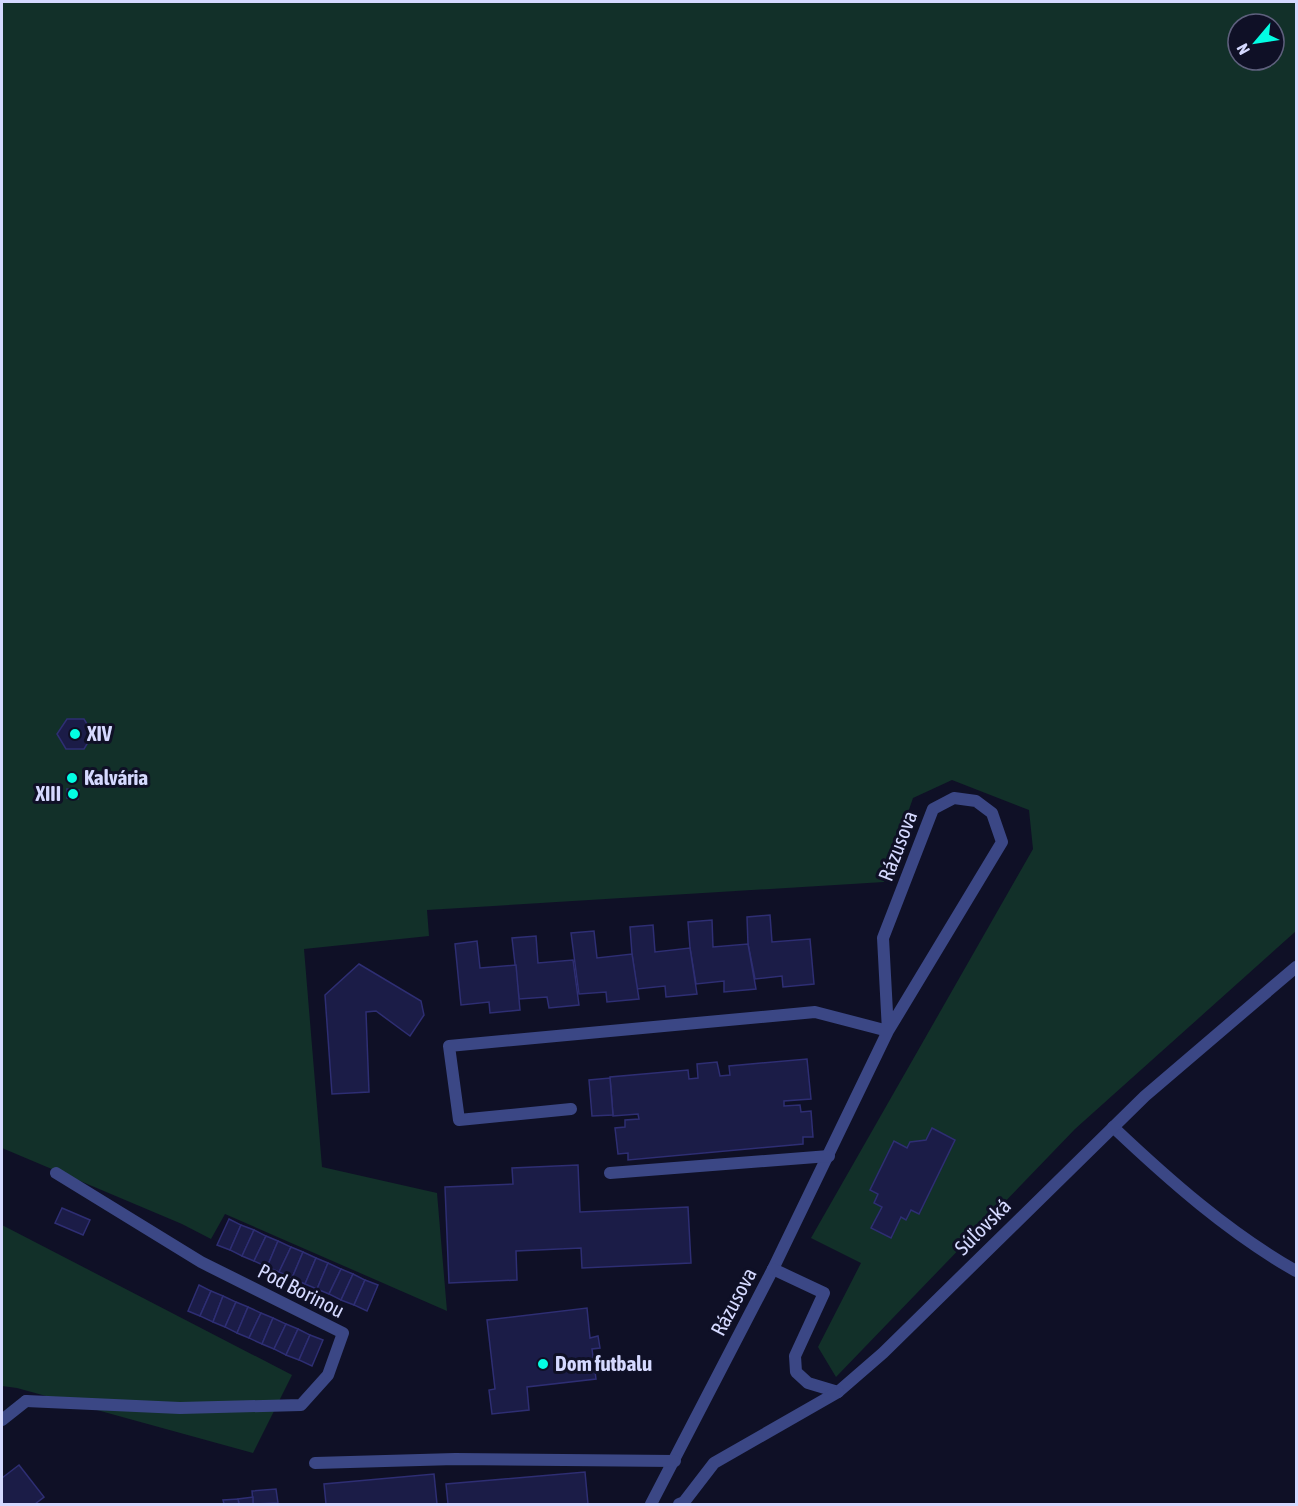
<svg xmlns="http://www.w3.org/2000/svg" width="1298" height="1506" font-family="'Asap Condensed',sans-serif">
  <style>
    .green { fill: #123029; fill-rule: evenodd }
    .building { fill: #1b1c47; stroke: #2e2e73; stroke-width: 1.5 }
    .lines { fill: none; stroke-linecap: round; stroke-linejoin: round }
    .service { stroke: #3b4785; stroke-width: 12 }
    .minor { stroke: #3b4785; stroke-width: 12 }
    .poi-dot { fill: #03fde3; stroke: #0f1026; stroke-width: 2 }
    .labels { text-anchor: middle; stroke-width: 6; stroke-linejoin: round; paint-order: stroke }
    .poi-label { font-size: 21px; font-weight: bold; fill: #d5d9ff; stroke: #0f1026; text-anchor: start }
    .street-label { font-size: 21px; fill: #d5d9ff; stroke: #0f1026 }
  </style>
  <rect width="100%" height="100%" fill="#0f1026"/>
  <g class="green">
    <path d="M2,2H1296V931L1075,1129L836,1377L818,1347L861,1263L811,1238L1033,849L1029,810L952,780L913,798L884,882L427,910L429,936L304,949L322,1167L437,1193L447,1311L225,1214L211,1239L182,1224L2,1148ZM1238,24H1274V60H1238Z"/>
    <path d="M2,1225L292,1375L253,1453L17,1388L2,1386Z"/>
  </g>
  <g class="building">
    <path d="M67,719H84L93,734L84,749H66L57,734Z"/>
    <path d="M67,789L79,790L78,799L67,798Z"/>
    <path d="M770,915L772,942L810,939L814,984L783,987L782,976L755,979L748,944L747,917Z"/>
    <path d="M712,920L713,947L748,944L756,989L724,992V981L696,984L690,948L688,922Z"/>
    <path d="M653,925L655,952L690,948L697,994L666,997L665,986L637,989L632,954L630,927Z"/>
    <path d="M594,931L597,958L632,954L639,999L607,1002L606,992L579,994L571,933Z"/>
    <path d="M536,936L538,963L573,960L579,1005L549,1008L547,997L519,999L512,938Z"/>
    <path d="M477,941L480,968L516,965L520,1010L490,1013L489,1002L461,1005L455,944Z"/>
    <path d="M359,964L421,1001L424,1015L410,1036L376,1011L366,1012L369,1092L332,1094L325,995Z"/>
    <path d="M807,1059L811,1099L784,1101V1106L800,1105L801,1112L811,1111L813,1137H803V1144L628,1160V1153L618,1154L615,1128L625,1127V1120L639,1119L638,1114L613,1116L610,1077L688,1070L689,1079L698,1078L697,1064L717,1062L720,1076L730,1075L729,1066Z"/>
    <path d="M610,1078L613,1115L592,1116L589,1080Z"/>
    <path d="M932,1128L955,1140L919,1214L911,1210L906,1220L901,1217L891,1238L871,1228L882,1207L874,1203L878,1194L870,1190L894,1141L907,1148L910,1142L926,1140Z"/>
    <path d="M578,1165L580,1212L688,1207L691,1263L582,1268L581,1248L516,1251L517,1280L449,1283L445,1187L513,1184L512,1168Z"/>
    <path d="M62,1208L90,1220L83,1235L55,1223Z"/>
    <path d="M229,1219L241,1225L230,1250L217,1245Z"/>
    <path d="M241,1225L254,1230L242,1256L230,1250Z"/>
    <path d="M254,1230L266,1236L254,1261L242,1256Z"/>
    <path d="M266,1236L278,1241L267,1267L254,1261Z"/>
    <path d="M278,1241L291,1247L279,1272L267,1267Z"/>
    <path d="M291,1247L303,1252L292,1278L279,1272Z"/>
    <path d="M303,1252L316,1258L305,1284L292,1278Z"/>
    <path d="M316,1258L328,1263L317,1289L305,1284Z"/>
    <path d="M328,1263L341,1269L329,1294L317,1289Z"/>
    <path d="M341,1269L353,1274L341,1300L329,1294Z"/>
    <path d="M353,1274L365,1280L354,1305L341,1300Z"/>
    <path d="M365,1280L378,1285L367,1311L354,1305Z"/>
    <path d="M199,1285L211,1291L200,1316L188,1311Z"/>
    <path d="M211,1291L223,1296L213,1322L200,1316Z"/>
    <path d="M223,1296L236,1302L225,1327L213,1322Z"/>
    <path d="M236,1302L248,1307L237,1333L225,1327Z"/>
    <path d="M248,1307L261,1313L249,1338L237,1333Z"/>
    <path d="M587,1308L590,1338L598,1336L600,1348L592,1349L596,1379L527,1387L529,1410L492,1414L489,1390L495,1389L487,1320Z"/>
    <path d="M261,1313L273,1318L262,1344L249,1338Z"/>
    <path d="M273,1318L286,1324L274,1349L262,1344Z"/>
    <path d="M286,1324L298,1329L286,1355L274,1349Z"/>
    <path d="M298,1329L310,1335L299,1360L286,1355Z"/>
    <path d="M310,1335L323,1340L312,1366L299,1360Z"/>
    <path d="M19,1465L44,1497L35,1504H2V1478Z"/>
    <path d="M585,1472L588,1504H448L446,1484Z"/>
    <path d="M434,1474L437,1504H326L324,1484Z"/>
    <path d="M276,1489L278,1503L253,1504L252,1491Z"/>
    <path d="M253,1497V1504H239L238,1499Z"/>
    <path d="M238,1499L239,1504H224L223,1500Z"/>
  </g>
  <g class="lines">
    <g class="service">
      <path d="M1113,1127C1169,1180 1229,1233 1296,1271"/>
      <path d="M26,1401L180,1408L301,1405L328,1375L343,1333L201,1262L56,1173"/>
    </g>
    <g class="minor">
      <path d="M571,1109L459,1120L449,1046L815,1012L888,1031L1002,842L992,813L976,801L954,798L933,809L883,938L888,1031L773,1269L651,1504"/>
      <path d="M610,1173L829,1156"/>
      <path d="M773,1269L824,1293L795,1356L796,1372L808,1383L838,1392L883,1353L1145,1096L1296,967"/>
      <path d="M2,1420L26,1401"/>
      <path d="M315,1463L455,1459L675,1461"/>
      <path d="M679,1504L684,1502L714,1463L838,1392"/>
    </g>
  </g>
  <g class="poi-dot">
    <circle cx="75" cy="734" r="6"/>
    <circle cx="72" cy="778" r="6"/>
    <circle cx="73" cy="794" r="6"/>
    <circle cx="543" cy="1364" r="6"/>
  </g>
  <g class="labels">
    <g class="poi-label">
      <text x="87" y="741">XIV</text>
      <text x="84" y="785">Kalvária</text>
      <text x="61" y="801" text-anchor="end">XIII</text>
      <text x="555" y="1371">Dom futbalu</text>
    </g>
    <g class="street-label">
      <text transform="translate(898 846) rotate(-69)" y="7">Rázusova</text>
      <text transform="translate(983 1227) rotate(-45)" y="7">Súľovská</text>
      <text transform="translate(301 1291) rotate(27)" y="7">Pod Borinou</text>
      <text transform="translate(734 1302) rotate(-62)" y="7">Rázusova</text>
    </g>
  </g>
  <rect width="1298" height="1506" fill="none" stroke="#d5d9ff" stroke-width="6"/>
  <g transform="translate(1256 42) rotate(241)"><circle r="28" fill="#0f1026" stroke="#5e607d" stroke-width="1.5"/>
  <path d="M0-4.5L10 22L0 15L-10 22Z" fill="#03fde3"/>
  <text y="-9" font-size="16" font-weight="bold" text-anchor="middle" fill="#d5d9ff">N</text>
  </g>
</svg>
